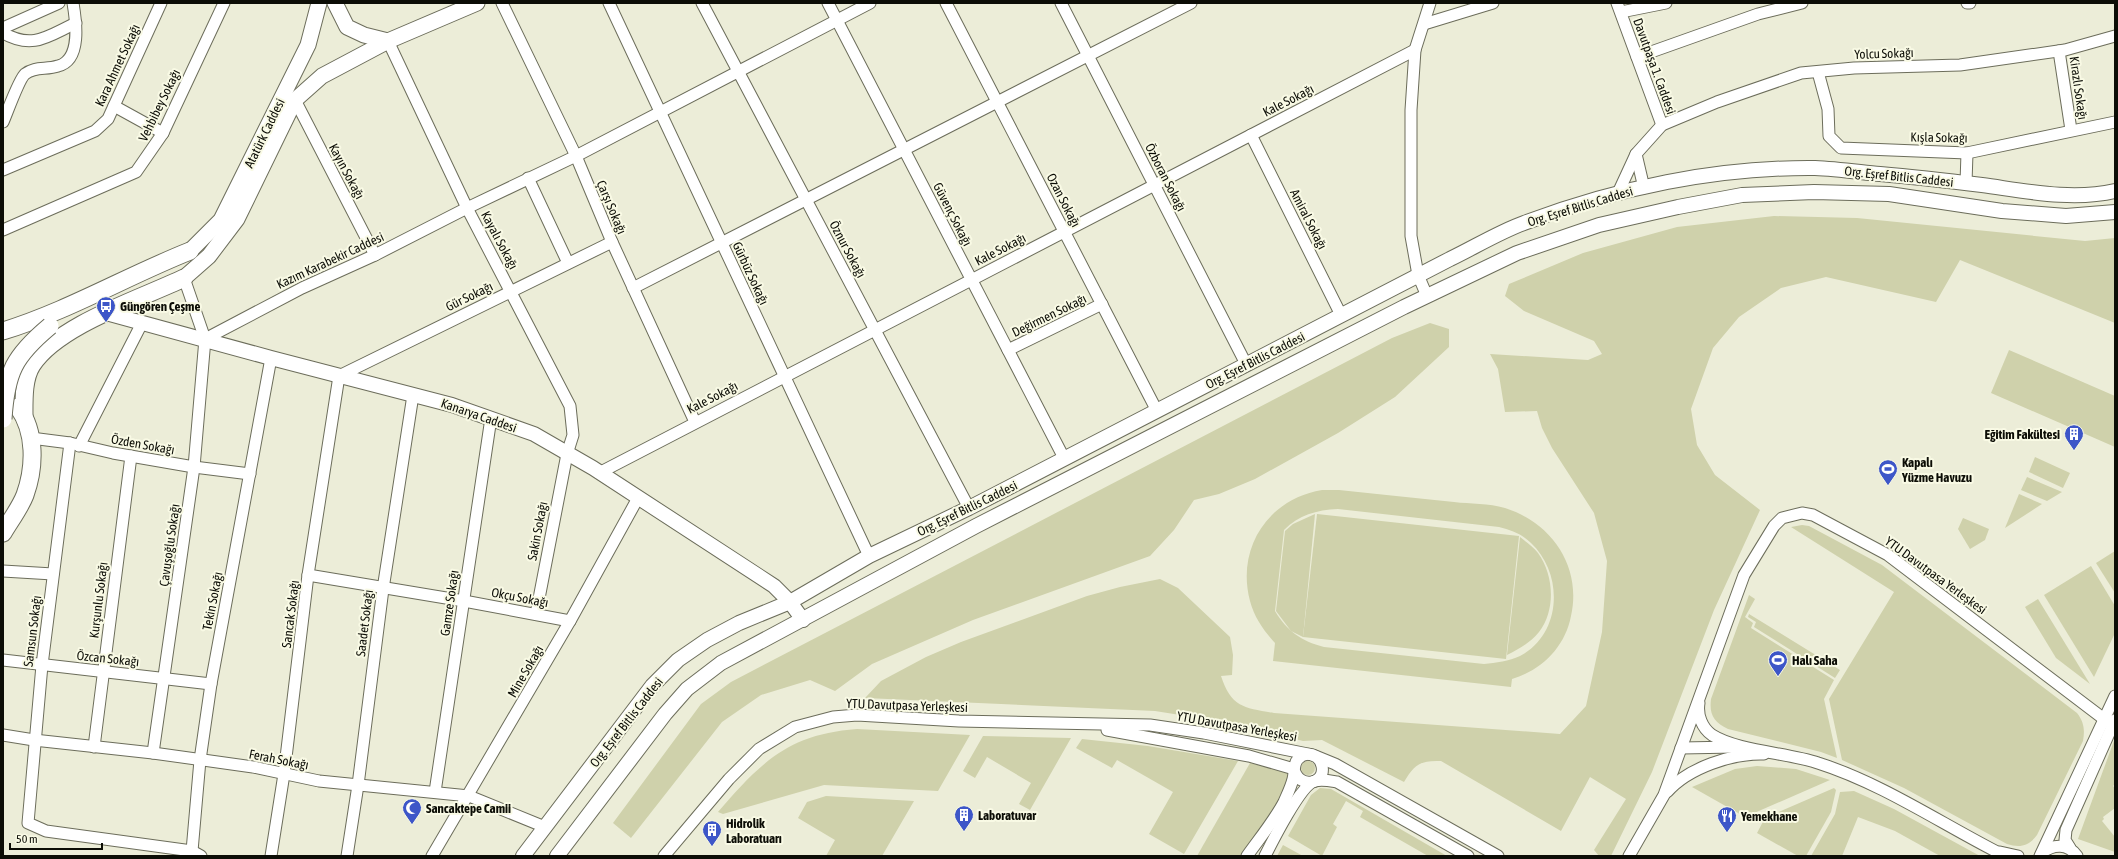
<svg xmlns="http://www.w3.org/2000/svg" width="2118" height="859" font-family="'Asap Condensed',sans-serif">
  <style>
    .green { fill: #cfd1ab; fill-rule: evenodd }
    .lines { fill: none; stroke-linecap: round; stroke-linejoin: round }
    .minor-casing { stroke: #6c6d5b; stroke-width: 13 }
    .tertiary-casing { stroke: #6c6d5b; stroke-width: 16 }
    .secondary-casing { stroke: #6c6d5b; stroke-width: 17 }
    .primary-casing { stroke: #6c6d5b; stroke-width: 19 }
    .minor { stroke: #fff; stroke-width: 11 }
    .tertiary { stroke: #fff; stroke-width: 14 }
    .secondary { stroke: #fff; stroke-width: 15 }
    .primary { stroke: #fff; stroke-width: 17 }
    .primary-bridge-casing { stroke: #6c6d5b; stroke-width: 19; stroke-linecap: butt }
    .primary-bridge { stroke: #fff; stroke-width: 17 }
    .labels { text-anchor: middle; stroke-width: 4; stroke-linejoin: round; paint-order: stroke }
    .street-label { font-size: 13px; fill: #0c0d06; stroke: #f9fae5 }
    .poi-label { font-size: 13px; font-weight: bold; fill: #0c0d06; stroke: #f9fae5; text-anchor: start }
  </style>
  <rect width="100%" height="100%" fill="#ecedd8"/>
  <g class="green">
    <path d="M1774,216L1857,218L2085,241L2115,238V323L1960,260L1936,302L1826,277L1781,288L1739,317L1713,348L1691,409L1697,445L1715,475L1760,510L1714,610L1652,772L1611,856H1599L1594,850L1626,799L1590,777L1561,831L1441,761C1420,760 1414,765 1404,782L1322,740L1303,741L1237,724L1155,711L865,698L881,681L926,657L961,642L1087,596L1120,587L1160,579L1178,588L1230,637L1233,655L1232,675L1221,676C1231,707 1244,708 1274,713L1560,734L1586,706L1602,632L1607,561L1594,513L1552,448L1542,428L1537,411L1505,412L1498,369L1490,354L1588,360L1602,354L1594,341L1524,311L1505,296L1509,284L1583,253L1677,227Z"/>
    <path d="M1430,323L1449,329V347L1395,397L1338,433L1255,479L1219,494L1194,500L1174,530L1150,556L973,620L872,664L835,691L810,680L761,695L722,722L631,838L613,823L701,704L731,682L1392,338Z"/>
    <path d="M2009,350L2115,396V447L1991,393Z"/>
    <path d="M2035,457L2070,473L2063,488L2029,472Z"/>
    <path d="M2027,477L2062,492L2047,501L2021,490Z"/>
    <path d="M1322,490H1339C1377,494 1415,498 1454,502C1470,504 1489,503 1505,508C1552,523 1582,567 1571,616C1565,647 1542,670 1512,679L1511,687L1273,661L1275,643C1264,631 1254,617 1250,601C1236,548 1268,499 1322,490ZM1338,509L1499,527C1511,530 1522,534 1531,543C1564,574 1562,634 1520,656C1509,661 1496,663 1484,664L1324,647C1301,641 1287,631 1275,611L1284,530C1299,515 1316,510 1338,509Z"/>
    <path d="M2019,494L2042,504L2005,528Z"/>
    <path d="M1315,514L1303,637L1291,631L1276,611L1285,531L1293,524Z"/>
    <path d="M1317,514L1519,536L1506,659L1303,637Z"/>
    <path d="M1963,518L1989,529L1985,540L1970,549L1958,529Z"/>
    <path d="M1802,525L1809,526L1882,565L2077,713C2084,722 2085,730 2083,741L2037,835C2029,846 2020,848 2007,844L1904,788L1842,760L1829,699L1894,592L1791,527Z"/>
    <path d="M1520,537C1526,542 1534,547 1538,553C1554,575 1556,610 1539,632C1530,643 1519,649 1507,655Z"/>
    <path d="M2115,551V593L2096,563Z"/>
    <path d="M2091,566L2115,606V633L2094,677L2044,595Z"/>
    <path d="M1749,595L1755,599L1745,617L1753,623L1751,628L1834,680L1824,699L1837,758L1821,752L1728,729C1714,722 1709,715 1711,699Z"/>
    <path d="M2038,599L2090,684L2056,658L2025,607Z"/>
    <path d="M1749,614L1840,670L1835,678L1754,627L1756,622L1748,617Z"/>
    <path d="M857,729L970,735L938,791L824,785L723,814L718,812C761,762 789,734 857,729Z"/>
    <path d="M983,736L1071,738L1030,810L1019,804L1031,783L987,757L975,778L963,771Z"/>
    <path d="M2115,738V784L2113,786L2115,788V808L2103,817L2104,819L2102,821L2115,837V852L2078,839Z"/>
    <path d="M1082,739L1148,746L1238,761L1184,854L1149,834L1173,792L1117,760L1112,768L1076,748Z"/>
    <circle cx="1308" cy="768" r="7"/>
    <path d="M1250,763L1289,773L1290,776L1280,802L1243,856H1197Z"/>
    <path d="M1757,766L1796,769L1830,780L1745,817L1692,787L1735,769Z"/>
    <path d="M1320,788L1331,789L1447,856H1428L1360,817L1363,811L1346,801L1333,824L1337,827L1322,856L1288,836L1311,795Z"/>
    <path d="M1834,788L1836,790L1831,812L1806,856H1798L1757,833L1765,818Z"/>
    <path d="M1854,791L1894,809L1980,856H1940L1895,831L1858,817L1842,856H1811L1835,814L1840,792Z"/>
    <path d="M826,796L914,801L882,856H826L835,840L798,818L807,802Z"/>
    <path d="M1283,845L1303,856H1277Z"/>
  </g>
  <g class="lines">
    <defs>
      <g id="minor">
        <path d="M502,3L576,156L612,242L695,422"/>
        <path d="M609,3L869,556"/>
        <path d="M702,3L969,508"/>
        <path d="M828,3L1064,458"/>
        <path d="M946,3L1157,411"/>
        <path d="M1061,3L1246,364"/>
        <path d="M1617,3L1662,125"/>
        <path d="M1967,3H1970"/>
        <path d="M1621,12L1666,3"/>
        <path d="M1424,24L1493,3"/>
        <path d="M3,28L59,3"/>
        <path d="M3,33C33,50 48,36 76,23"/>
        <path d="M388,41L467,208L570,406L573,435L567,454L536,614"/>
        <path d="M2059,51L2071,130"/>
        <path d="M1637,57L1758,14L1802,3"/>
        <path d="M1818,72L1828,109L1829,136L1841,148L1967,153L2115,122"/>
        <path d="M295,100L375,255"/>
        <path d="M114,106L163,133"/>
        <path d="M3,122C7,113 19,79 25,74C35,66 46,70 58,66C82,60 76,21 73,3"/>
        <path d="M1251,135L1341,315"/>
        <path d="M1636,154L1644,188"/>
        <path d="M3,170L95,131L108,119L161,3"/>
        <path d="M528,178L568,263"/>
        <path d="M1966,183L1967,153"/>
        <path d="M1618,193L1636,154L1662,125L1717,102L1801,73L1854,68L1960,65L2065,50L2115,36"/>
        <path d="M3,230L136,172L163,133L224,3"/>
        <path d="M633,288L1191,3"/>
        <path d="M1427,296L1418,275L1411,236V110L1415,50L1430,3"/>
        <path d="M205,339L302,288L375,255L467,208L576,156L870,3"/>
        <path d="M1008,350L1102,304"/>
        <path d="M31,438L70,443L113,453L194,467L250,474"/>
        <path d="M70,443L42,665L28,823L46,831L192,851L201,856"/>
        <path d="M79,446L142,323"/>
        <path d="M599,473L1415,50"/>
        <path d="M3,571L53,574"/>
        <path d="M308,575L464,601L570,621"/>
        <path d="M3,660L211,684"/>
        <path d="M1699,703C1697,715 1702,728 1712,735C1737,751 1789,753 1818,763C1884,784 1943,825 2005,856"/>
        <path d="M1107,730L1249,756L1294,769"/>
        <path d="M3,735L34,740L153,753L253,767L319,781L469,796L545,827"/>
        <path d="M94,747L131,456"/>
        <path d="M1681,748L1736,747"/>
        <path d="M153,753L194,467L205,339L184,278"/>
        <path d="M435,792L491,418"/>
        <path d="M1667,792C1688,768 1732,753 1764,754"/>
        <path d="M2070,848L2065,840L2066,830L2115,720"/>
        <path d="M192,851L200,760L211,684L271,358"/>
        <path d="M2000,852L2018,856"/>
        <path d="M2042,853C2053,844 2068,843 2077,856"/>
        <path d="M271,856L284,774L308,575L339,376L612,242"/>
        <path d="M347,856L358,785L383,589L413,395"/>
        <path d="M432,856L570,621L638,498"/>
        <path d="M664,856L729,779L759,749L795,727L833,717L857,715L959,721L1150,725L1204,733L1313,755L1335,764L1498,856"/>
        <path d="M1247,856C1259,839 1274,821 1284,802C1287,795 1291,787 1293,779C1295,772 1293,764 1298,759C1306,750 1320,755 1322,766C1326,784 1299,790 1294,769"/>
        <path d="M1265,856C1272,842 1301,784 1315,781C1322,779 1331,781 1337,782L1468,856"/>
        <path d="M1629,856L1664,795L1744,575L1774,526L1782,518L1802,513L1813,515L1888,555L2104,719L2113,724"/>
        <path d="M2040,856L2115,696"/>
      </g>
      <g id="tertiary">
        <path d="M106,313L271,358L452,405L534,434L593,468L774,586L790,602L803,620"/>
        <path d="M523,856L652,686L678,660L707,640L739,623L790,602L869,556L969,508L1450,259C1475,247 1499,232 1524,223C1616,188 1717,167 1815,168C1837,169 1859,172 1880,174C1914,177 1949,181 1982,185C2026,191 2072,201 2115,191"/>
        <path d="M557,856L665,714L687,689L721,663L976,526L1404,307L1517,253L1599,225L1678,207L1742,195L1814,192L1889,194L2002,211L2066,216L2115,212"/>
      </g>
      <g id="secondary">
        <path d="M335,3L347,27L364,35L388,41"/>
        <path d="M190,251L221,220L308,45L319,3"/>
        <path d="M184,278L209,256L237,219L295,100L322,76L388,41L477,3"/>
      </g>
      <g id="primary">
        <path d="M3,331C68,311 127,276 190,251"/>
        <path d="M24,416C24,401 23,379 32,365C58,325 140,299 184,278"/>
        <path d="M3,533C10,521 20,508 25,495C35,467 36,432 18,407"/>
      </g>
    </defs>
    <use href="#minor" class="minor-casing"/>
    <use href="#tertiary" class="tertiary-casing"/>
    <use href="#secondary" class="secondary-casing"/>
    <use href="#primary" class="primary-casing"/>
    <use href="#minor" class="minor"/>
    <use href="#tertiary" class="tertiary"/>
    <use href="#secondary" class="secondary"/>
    <use href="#primary" class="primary"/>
    <defs>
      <path id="primary-bridge" d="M3,419C6,372 14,356 50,326"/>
    </defs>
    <use href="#primary-bridge" class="primary-bridge-casing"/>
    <use href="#primary-bridge" class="primary-bridge"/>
  </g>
  <defs>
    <symbol id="bus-pin" viewBox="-11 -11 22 30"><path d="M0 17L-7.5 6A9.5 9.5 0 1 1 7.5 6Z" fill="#3d56c8" stroke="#f9fae5"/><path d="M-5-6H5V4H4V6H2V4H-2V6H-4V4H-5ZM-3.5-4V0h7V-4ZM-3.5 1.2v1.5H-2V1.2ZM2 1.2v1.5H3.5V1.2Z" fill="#fff"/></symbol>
    <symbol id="building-pin" viewBox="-11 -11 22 30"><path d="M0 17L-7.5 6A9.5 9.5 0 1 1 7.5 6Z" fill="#3d56c8" stroke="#f9fae5"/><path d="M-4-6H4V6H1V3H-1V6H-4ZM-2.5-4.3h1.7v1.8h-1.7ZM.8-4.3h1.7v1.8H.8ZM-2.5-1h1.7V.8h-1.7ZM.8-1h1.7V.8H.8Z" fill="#fff"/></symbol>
    <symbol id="stadium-pin" viewBox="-11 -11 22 30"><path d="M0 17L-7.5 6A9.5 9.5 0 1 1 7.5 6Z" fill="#3d56c8" stroke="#f9fae5"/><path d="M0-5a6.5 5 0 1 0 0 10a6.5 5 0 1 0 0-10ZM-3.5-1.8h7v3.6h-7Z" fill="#fff"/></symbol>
    <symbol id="mosque-pin" viewBox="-11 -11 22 30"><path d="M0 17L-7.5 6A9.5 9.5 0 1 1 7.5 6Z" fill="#3d56c8" stroke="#f9fae5"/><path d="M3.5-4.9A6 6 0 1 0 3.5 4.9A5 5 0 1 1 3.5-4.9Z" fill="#fff"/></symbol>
    <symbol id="restaurant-pin" viewBox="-11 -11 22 30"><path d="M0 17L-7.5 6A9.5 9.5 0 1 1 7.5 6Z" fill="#3d56c8" stroke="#f9fae5"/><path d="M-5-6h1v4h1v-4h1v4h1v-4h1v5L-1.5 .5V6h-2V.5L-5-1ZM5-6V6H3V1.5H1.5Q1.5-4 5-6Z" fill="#fff"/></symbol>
  </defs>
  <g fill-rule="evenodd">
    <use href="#bus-pin" x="95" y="295" width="22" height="30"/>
    <use href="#building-pin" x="2063" y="423" width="22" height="30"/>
    <use href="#stadium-pin" x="1877" y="458" width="22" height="30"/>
    <use href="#stadium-pin" x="1767" y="649" width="22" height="30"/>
    <use href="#mosque-pin" x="401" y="797" width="22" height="30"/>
    <use href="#building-pin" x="953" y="804" width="22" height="30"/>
    <use href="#restaurant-pin" x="1716" y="805" width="22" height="30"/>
    <use href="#building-pin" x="701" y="819" width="22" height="30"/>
  </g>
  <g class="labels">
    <g class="street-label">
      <text transform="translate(1884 53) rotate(-2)" y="5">Yolcu Sokağı</text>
      <text transform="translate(117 65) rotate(-65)" y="5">Kara Ahmet Sokağı</text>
      <text transform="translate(1655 66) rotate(70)" y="5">Davutpaşa 1. Caddesi</text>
      <text transform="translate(2079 88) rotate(82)" y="5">Kirazlı Sokağı</text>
      <text transform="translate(1288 100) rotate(-27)" y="5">Kale Sokağı</text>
      <text transform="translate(159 105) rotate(-64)" y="5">Vehbibey Sokağı</text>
      <text transform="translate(264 133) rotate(-64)" y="5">Atatürk Caddesi</text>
      <text transform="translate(1939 137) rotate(1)" y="5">Kışla Sokağı</text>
      <text transform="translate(347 171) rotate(62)" y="5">Kayın Sokağı</text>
      <text transform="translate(1899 176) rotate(6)" y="5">Org. Eşref Bitlis Caddesi</text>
      <text transform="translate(1166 177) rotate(63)" y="5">Özboran Sokağı</text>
      <text transform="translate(1064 200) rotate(63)" y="5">Ozan Sokağı</text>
      <text transform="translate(1580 206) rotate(-17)" y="5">Org. Eşref Bitlis Caddesi</text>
      <text transform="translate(612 207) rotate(67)" y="5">Çarşı Sokağı</text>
      <text transform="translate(953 214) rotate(63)" y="5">Güvenç Sokağı</text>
      <text transform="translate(1309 219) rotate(63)" y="5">Amiral Sokağı</text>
      <text transform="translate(500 240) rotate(62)" y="5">Kayalı Sokağı</text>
      <text transform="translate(848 249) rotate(62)" y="5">Öznur Sokağı</text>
      <text transform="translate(1000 249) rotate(-27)" y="5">Kale Sokağı</text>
      <text transform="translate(330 260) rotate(-25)" y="5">Kazım Karabekir Caddesi</text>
      <text transform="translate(751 273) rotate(65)" y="5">Gürbüz Sokağı</text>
      <text transform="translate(469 296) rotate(-26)" y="5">Gür Sokağı</text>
      <text transform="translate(1049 315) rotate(-26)" y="5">Değirmen Sokağı</text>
      <text transform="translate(1255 360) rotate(-27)" y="5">Org. Eşref Bitlis Caddesi</text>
      <text transform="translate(712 397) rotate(-27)" y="5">Kale Sokağı</text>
      <text transform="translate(479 415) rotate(19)" y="5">Kanarya Caddesi</text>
      <text transform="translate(143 444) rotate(10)" y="5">Özden Sokağı</text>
      <text transform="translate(967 508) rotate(-26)" y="5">Org. Eşref Bitlis Caddesi</text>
      <text transform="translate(537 531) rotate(-79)" y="5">Sakin Sokağı</text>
      <text transform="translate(169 545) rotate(-82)" y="5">Çavuşoğlu Sokağı</text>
      <text transform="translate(1936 575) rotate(36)" y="5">YTU Davutpasa Yerleşkesi</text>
      <text transform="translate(520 597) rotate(11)" y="5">Okçu Sokağı</text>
      <text transform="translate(98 600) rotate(-83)" y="5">Kurşunlu Sokağı</text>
      <text transform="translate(212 601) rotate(-79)" y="5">Tekin Sokağı</text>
      <text transform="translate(449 603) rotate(-82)" y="5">Gamze Sokağı</text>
      <text transform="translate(290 614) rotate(-83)" y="5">Sancak Sokağı</text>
      <text transform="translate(364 623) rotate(-83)" y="5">Saadet Sokağı</text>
      <text transform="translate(32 631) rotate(-83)" y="5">Samsun Sokağı</text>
      <text transform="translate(108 658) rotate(6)" y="5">Özcan Sokağı</text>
      <text transform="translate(525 671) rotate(-60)" y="5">Mine Sokağı</text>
      <text transform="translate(907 705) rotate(2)" y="5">YTU Davutpasa Yerleşkesi</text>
      <text transform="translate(626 722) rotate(-52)" y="5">Org. Eşref Bitlis Caddesi</text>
      <text transform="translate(1237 726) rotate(10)" y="5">YTU Davutpasa Yerleşkesi</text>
      <text transform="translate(279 759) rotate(11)" y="5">Ferah Sokağı</text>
    </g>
    <g class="poi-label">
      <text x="120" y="311">Güngören Çeşme</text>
      <text x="2060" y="439" text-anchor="end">Eğitim Fakültesi</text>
      <text x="1902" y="467">Kapalı<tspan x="1902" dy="15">Yüzme Havuzu</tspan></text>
      <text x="1792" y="665">Halı Saha</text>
      <text x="426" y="813">Sancaktepe Camii</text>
      <text x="978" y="820">Laboratuvar</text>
      <text x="1741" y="821">Yemekhane</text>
      <text x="726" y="828">Hidrolik<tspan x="726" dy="15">Laboratuarı</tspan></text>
    </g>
  </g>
  <rect width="2118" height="859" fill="none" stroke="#0c0d06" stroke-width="8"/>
  <path d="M10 843v6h92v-6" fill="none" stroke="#0c0d06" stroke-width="2"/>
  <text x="16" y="843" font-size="12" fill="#0c0d06" stroke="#f9fae5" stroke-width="3" paint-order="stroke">50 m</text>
</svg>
